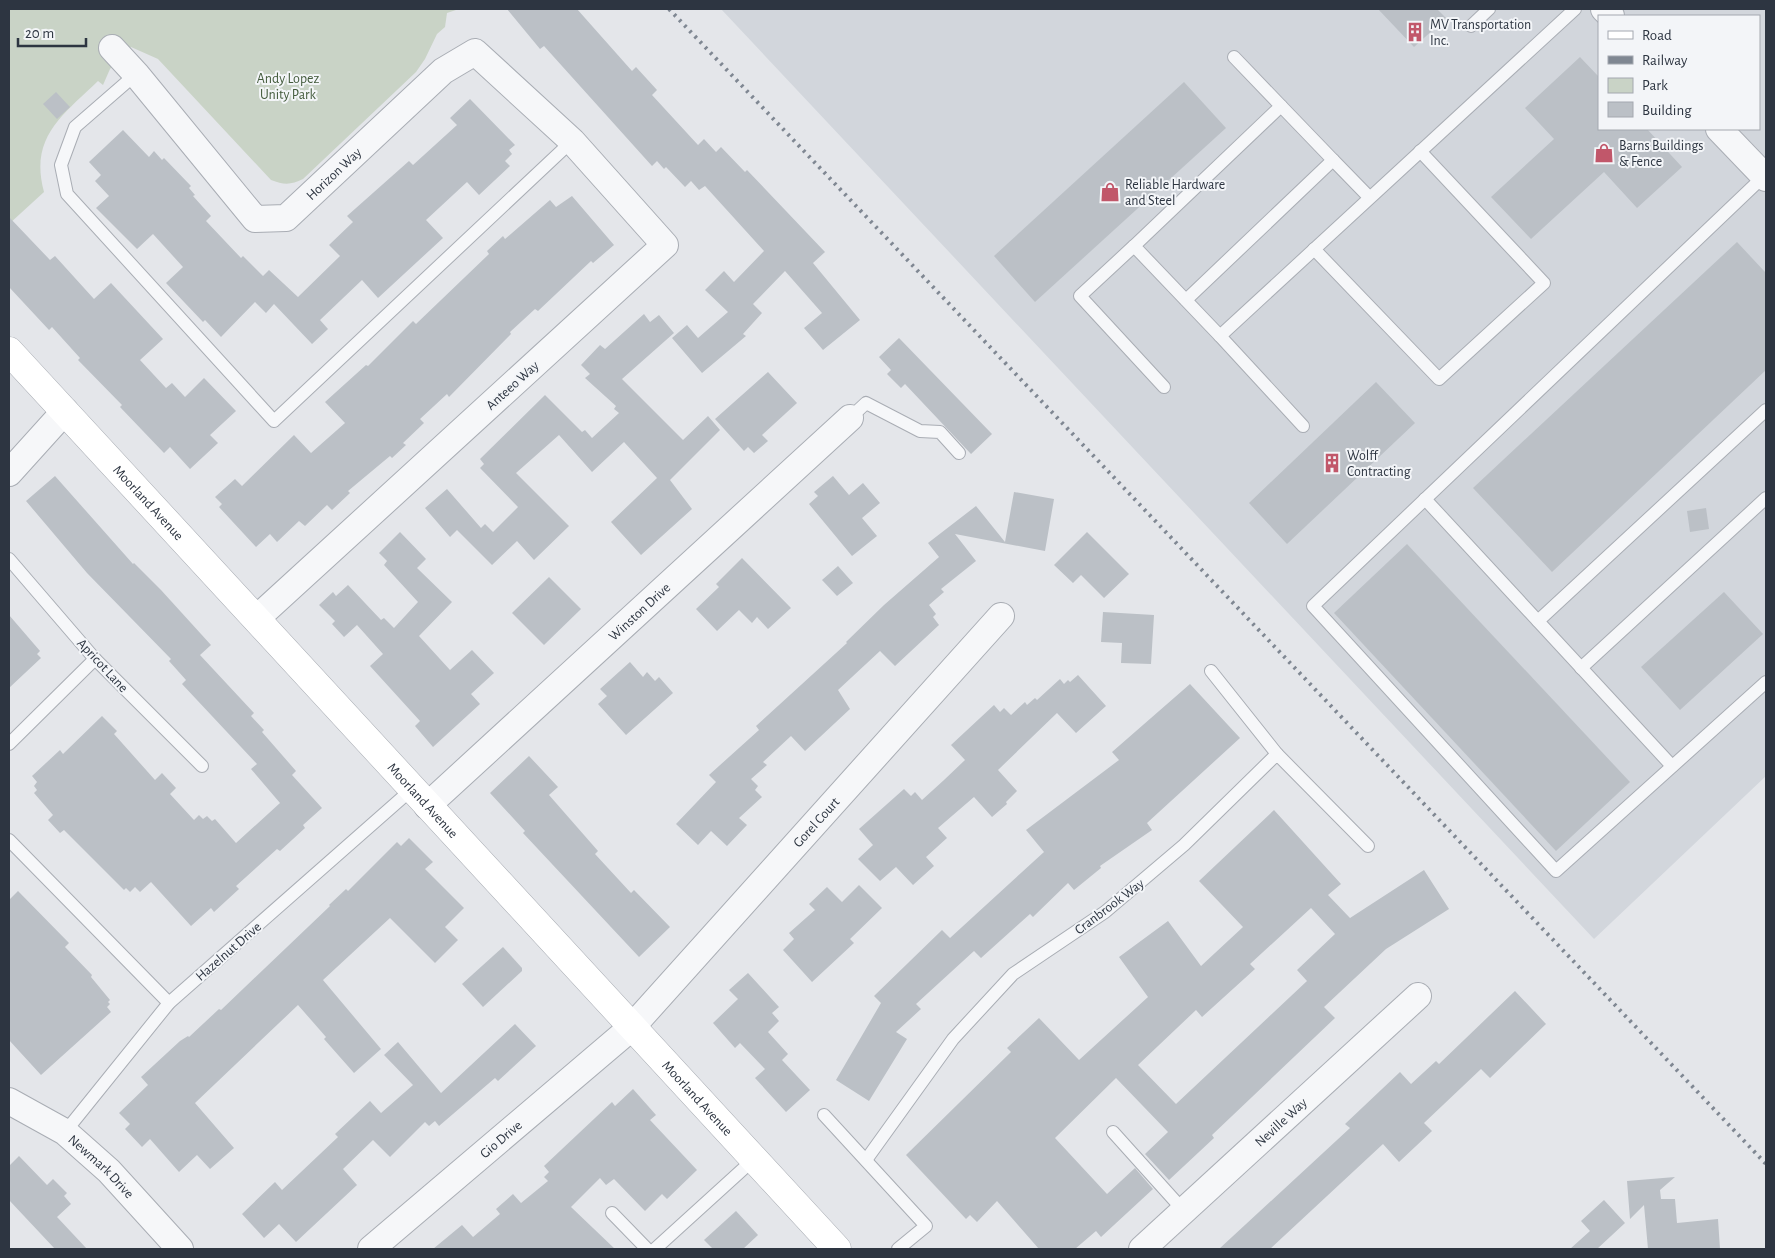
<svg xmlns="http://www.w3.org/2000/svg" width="1775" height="1258" font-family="'Alegreya Sans',sans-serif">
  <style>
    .built { fill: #d2d6dc; fill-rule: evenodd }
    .green { fill: #c9d3c6 }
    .building { fill: #bbc0c6; fill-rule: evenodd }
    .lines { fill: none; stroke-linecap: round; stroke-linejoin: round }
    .lane-casing { stroke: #a9adb4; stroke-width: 14 }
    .street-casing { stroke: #a9adb4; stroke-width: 28 }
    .secondary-casing { stroke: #a9adb4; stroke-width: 29 }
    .lane { stroke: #f6f7f9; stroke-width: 12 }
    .street { stroke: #f6f7f9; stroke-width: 26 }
    .secondary { stroke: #fff; stroke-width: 28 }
    .rail { stroke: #7f8792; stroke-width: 4; stroke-dasharray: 2.5 5; stroke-linecap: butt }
    .labels { text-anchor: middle; stroke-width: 4; stroke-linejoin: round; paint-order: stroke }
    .poi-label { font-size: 14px; fill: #2d3541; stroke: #f3f5f8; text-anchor: start }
    .park-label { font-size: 14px; fill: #435b3c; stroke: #f3f5f8 }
    .street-label { font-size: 14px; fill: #2d3541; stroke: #f3f5f8 }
  </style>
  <rect width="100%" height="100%" fill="#e4e6ea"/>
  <path class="built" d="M721,9H1766V776L1594,939ZM1599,16H1759V129H1599Z"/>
  <path class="green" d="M9,9H459L447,13L445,27L437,34L425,59L416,72L303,179C291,185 284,185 271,180L158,59L131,47L110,69L103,85L98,81C63,115 29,137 44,192L9,224Z"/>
  <g class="building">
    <path d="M507,9H577L632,71L636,67L657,90L652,95L698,145L704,139L716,152L721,147L745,172L747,170L825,252L813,263L860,320L823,350L804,328L822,313L785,271L753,304L762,313L743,334L746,336L702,373L672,338L687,325L698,338L728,312L705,290L724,271L734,282L764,251L705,186L699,190L691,181L685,187L666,167L664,169L657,161L652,166L544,46L540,49Z"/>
    <path d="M1378,9H1437L1446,18L1414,47Z"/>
    <path d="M1580,57L1599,77V129H1647L1682,167L1637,208L1604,172L1531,239L1491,197L1554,139L1525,108Z"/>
    <path d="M1184,82L1226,128L1035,302L994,256Z"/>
    <path d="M56,92L70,107L57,119L43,104Z"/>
    <path d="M470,99L515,145L509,150L512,154L505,161L510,166L479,195L467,182L426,220L443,238L378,298L362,280L320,320L328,329L312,344L274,304L266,313L255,302L221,337L205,320L203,322L166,283L183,267L153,234L137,249L96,208L109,196L95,181L101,175L89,162L123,130L149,157L154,151L162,160L164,158L191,186L189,188L195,195L193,196L211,216L206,221L241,258L243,256L263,276L269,270L298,297L340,256L329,245L353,222L347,216L409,161L413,165L457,125L450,118Z"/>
    <path d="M572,196L614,245L593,263L591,261L538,311L535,309L510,332L511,334L449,397L447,394L420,419L424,423L403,443L406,445L392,458L390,456L348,491L350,493L332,510L327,505L305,526L299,521L277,542L270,534L256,547L219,507L222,504L215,497L235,479L242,486L294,435L311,453L345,423L325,402L366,365L368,366L413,321L416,324L489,254L487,251L503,236L505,239L550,200L556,207Z"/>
    <path d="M9,217L50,260L55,256L94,299L111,283L163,339L140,360L166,388L172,383L185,397L204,378L236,411L210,435L218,443L190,469L170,447L164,453L120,407L122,405L78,360L80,358L52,327L49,330L9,287Z"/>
    <path d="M1737,242L1766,273V370L1552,572L1473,488Z"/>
    <path d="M644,314L650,322L659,315L674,333L622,379L683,440L708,416L720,430L670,480L692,509L641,555L611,522L657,478L624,442L592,472L559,435L516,473L569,526L534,560L517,541L492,565L457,530L450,537L425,508L447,489L481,528L485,524L493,532L518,507L480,468L484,464L480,459L545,395L582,432L585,430L592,438L619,413L614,409L616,406L585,378L590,374L581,365L600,345L605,349Z"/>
    <path d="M899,338L992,434L971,454L905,384L901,388L887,374L891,370L879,357Z"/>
    <path d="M768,372L797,403L762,435L768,441L754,453L748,447L744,451L715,419Z"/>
    <path d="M1376,382L1415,423L1287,544L1249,503Z"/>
    <path d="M55,476L133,564L134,563L161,590L211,645L200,655L254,713L251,716L264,730L262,732L296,771L292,775L322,808L303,825L305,828L280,851L277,849L236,886L239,889L214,912L211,908L191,926L151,882L140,892L135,887L130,892L126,888L124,890L64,830L60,833L48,820L53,815L34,793L37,790L34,786L37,782L32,776L60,750L63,754L102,716L117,731L114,734L155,780L162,773L176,788L170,794L194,820L199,815L203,819L207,816L212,821L215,819L236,843L280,803L251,769L257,764L182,684L186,680L169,661L171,659L87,573L26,501Z"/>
    <path d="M833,476L849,495L863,483L880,503L862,518L877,536L852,556L809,504L818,496L814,492Z"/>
    <path d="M1014,492L1054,499L1045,551L955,534L976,561L941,589L944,592L929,605L936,614L933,617L939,625L895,666L880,651L838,690L850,709L805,751L791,736L763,762L767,765L751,779L758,786L755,790L762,797L739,818L747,825L727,846L711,831L698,845L676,824L716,782L709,775L759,730L756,726L847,643L846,642L884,605L939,557L928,543L976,506L1005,542Z"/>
    <path d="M1706,508L1709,529L1690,532L1687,511Z"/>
    <path d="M400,532L426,559L417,568L452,602L419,636L450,670L472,650L494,673L471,694L480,704L433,747L415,726L420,721L370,666L383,654L357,625L344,637L332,624L335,621L319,605L333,592L336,596L348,585L381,620L384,618L394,628L418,602L384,565L387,561L379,553Z"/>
    <path d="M1087,532L1129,574L1104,598L1081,575L1073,583L1054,565Z"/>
    <path d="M1407,544L1630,782L1556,851L1334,613Z"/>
    <path d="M742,558L791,608L768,629L757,617L752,623L739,610L717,631L696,609L719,587L716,584Z"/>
    <path d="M838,566L853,583L837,596L822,580Z"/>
    <path d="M549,577L581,609L544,645L512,613Z"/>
    <path d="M1724,592L1763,634L1680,710L1641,667Z"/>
    <path d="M1103,612L1154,615L1151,664L1121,663L1122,643L1101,642Z"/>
    <path d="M9,615L40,651L37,654L41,658L9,688Z"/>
    <path d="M630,662L643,677L647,672L655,681L659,677L673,693L626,735L598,704L607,696L600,689Z"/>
    <path d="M1078,675L1106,706L1076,733L1057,713L998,770L1017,791L1006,802L1007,804L992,817L974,797L938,828L947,838L926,857L934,866L913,885L896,867L880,881L858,859L873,845L859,829L904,789L911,796L915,792L922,800L944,780L965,760L951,745L994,705L1000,712L1004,708L1011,715L1025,702L1027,705L1035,698L1037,700L1060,679L1064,684L1068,680L1070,682Z"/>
    <path d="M1190,684L1240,738L1147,823L1152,830L1100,866L1101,868L1074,890L1068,883L1033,917L1030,914L981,958L974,951L916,1004L921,1009L896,1032L907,1039L869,1101L836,1080L881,1003L874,996L942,930L950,938L1044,852L1026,830L1119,760L1112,752Z"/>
    <path d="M529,756L558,787L549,795L598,851L595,854L631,893L634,890L670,927L639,957L523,833L525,831L490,793Z"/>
    <path d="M1274,810L1341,884L1328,895L1350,918L1424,870L1449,909L1386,949L1324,1007L1335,1018L1212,1135L1214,1138L1169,1180L1145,1154L1168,1132L1116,1078L1055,1138L1107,1194L1135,1168L1153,1189L1101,1237L1096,1231L1075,1249H1039L997,1201L977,1222L970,1215L966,1219L906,1155L1011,1052L1007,1048L1039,1018L1079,1060L1148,997L1119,957L1168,921L1201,966L1243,927L1199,881ZM1311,908L1335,934L1297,970L1307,981L1176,1104L1138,1065L1196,1010L1202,1017L1255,969L1250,964Z"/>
    <path d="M409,838L433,862L425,869L464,908L445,927L458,940L435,963L390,918L323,980L381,1049L354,1073L324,1039L326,1037L298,1005L195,1103L234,1148L210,1169L197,1155L179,1172L150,1139L142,1147L125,1129L130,1124L119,1113L148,1085L141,1077L180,1041L188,1036L189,1037L219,1009L221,1010L330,906L329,905L346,889L348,891L397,842L401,846Z"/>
    <path d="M859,885L882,908L850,939L854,943L812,982L783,950L794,939L789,933L815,910L809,904L827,887L842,902Z"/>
    <path d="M18,891L69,943L65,947L92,975L91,977L110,1000L108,1002L110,1004L107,1007L111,1012L41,1075L9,1040V900Z"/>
    <path d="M503,947L522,968V971L483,1007L462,984Z"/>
    <path d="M748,973L779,1007L772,1013L779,1021L768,1032L788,1054L782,1060L810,1090L786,1112L755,1078L765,1069L740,1043L735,1048L713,1023L738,999L729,990Z"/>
    <path d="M1515,991L1546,1024L1490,1078L1481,1069L1424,1123L1432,1131L1399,1162L1383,1144L1270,1249H1219L1350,1128L1345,1124L1400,1072L1411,1084L1436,1061L1439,1064Z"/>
    <path d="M515,1024L536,1046L498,1081L495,1078L439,1126L435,1121L429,1126L425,1122L390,1157L373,1140L343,1169L357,1185L296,1242L279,1224L264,1238L242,1214L275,1182L282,1190L338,1137L335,1134L370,1101L381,1113L413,1085L384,1055L398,1042L441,1093Z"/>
    <path d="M633,1089L656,1115L650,1120L697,1170L667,1199L662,1194L645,1211L614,1179L606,1185L600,1178L571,1207L615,1249H433L462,1225L473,1237L500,1214L496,1209L513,1194L521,1203L548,1181L544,1177L549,1172L544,1166L612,1102L615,1106Z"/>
    <path d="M19,1156L47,1185L53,1179L67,1193L64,1196L71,1204L57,1217L87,1249H55L9,1200V1166Z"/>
    <path d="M1675,1177L1660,1190L1661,1199H1675L1677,1223L1718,1219L1720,1249H1648L1644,1205L1630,1219L1627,1181Z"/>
    <path d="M1604,1200L1625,1223L1597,1249H1570L1590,1231L1581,1221Z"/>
    <path d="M736,1211L758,1235L743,1249H713L704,1240Z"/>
  </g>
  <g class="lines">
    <defs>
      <g id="lane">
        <path d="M1471,26L1489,9"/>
        <path d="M136,74L75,127L61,165L67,194L274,421L572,141"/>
        <path d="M1333,160L1369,197"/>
        <path d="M1764,176L1313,606L1556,871L1766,682"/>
        <path d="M1134,246L1080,296L1164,387"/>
        <path d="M1314,249L1439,379L1544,283L1420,151"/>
        <path d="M1186,300L1333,160L1281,106"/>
        <path d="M1220,336L1134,246L1281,106L1234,57"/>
        <path d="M850,418L866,403L920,431L940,432L959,453"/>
        <path d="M1303,426L1220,336L1575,9"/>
        <path d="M1425,499L1672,766"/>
        <path d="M9,559L95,659L202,766"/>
        <path d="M1538,621L1766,410"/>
        <path d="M1581,668L1766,498"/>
        <path d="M1211,671L1277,754"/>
        <path d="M9,744L95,659"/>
        <path d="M9,840L169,1003"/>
        <path d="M824,1115L926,1226L898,1249"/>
        <path d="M65,1132L169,1003L411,790"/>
        <path d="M1113,1132L1184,1211"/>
        <path d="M866,1160L953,1039L1013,974L1105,912L1184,845L1277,754L1368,846"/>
        <path d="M612,1213L647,1249"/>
        <path d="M655,1249L753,1160"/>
      </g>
      <g id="street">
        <path d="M1604,9L1611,16"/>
        <path id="s1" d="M112,48L136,74L255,219L286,218L443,71L475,52L572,141L665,245L256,619"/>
        <path d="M1719,129L1766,178"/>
        <path d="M9,473L65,411"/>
        <path id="s2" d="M427,806L850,418"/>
        <path id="s3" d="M9,1101L65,1132L109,1171L180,1249"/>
        <path id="s4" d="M371,1249L631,1028L1001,616"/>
        <path id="s5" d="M1142,1249L1418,996"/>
      </g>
      <g id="secondary">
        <path id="s6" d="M9,351L837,1249"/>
      </g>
    </defs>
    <use href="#lane" class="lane-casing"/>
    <use href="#street" class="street-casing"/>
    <use href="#secondary" class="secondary-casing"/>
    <use href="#lane" class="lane"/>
    <use href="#street" class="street"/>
    <use href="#secondary" class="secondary"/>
    <path class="rail" d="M669,9L1766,1164"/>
  </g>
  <defs>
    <symbol id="building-bare" viewBox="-9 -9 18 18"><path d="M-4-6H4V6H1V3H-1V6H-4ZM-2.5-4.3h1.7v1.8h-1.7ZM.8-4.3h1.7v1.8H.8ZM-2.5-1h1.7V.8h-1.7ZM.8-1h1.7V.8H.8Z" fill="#c1576a" stroke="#f3f5f8" stroke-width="2.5" paint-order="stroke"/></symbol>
    <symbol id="shop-bare" viewBox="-9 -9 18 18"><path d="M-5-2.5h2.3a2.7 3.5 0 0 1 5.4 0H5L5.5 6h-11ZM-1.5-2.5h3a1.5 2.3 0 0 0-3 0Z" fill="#c1576a" stroke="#f3f5f8" stroke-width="2.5" paint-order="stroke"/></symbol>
  </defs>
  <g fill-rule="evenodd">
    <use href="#building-bare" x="1401" y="18" width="28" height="28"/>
    <use href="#shop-bare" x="1590" y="139" width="28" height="28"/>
    <use href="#shop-bare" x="1096" y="178" width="28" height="28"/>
    <use href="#building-bare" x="1318" y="449" width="28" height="28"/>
  </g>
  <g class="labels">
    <g class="poi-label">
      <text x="1430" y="29">MV Transportation<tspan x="1430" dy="16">Inc.</tspan></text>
      <text x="1619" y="150">Barns Buildings<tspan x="1619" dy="16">&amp; Fence</tspan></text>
      <text x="1125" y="189">Reliable Hardware<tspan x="1125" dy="16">and Steel</tspan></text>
      <text x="1347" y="460">Wolff<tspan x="1347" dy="16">Contracting</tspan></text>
    </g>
    <g class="park-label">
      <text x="288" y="83">Andy Lopez<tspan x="288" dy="16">Unity Park</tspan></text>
    </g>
    <g class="street-label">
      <text dy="5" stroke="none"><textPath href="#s1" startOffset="319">Horizon Way</textPath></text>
      <text transform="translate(512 385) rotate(-42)" y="5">Anteeo Way</text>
      <text dy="5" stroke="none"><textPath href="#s6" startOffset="206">Moorland Avenue</textPath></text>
      <text dy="5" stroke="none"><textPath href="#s2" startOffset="288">Winston Drive</textPath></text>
      <text transform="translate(103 665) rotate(47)" y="5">Apricot Lane</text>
      <text dy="5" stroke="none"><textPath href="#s6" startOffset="611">Moorland Avenue</textPath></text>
      <text dy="5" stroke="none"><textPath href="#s4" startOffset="618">Gorel Court</textPath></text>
      <text transform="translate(1109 906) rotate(-37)" y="5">Cranbrook Way</text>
      <text transform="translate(228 951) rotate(-41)" y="5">Hazelnut Drive</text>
      <text dy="5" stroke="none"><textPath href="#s6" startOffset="1016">Moorland Avenue</textPath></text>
      <text dy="5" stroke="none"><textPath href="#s5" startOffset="188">Neville Way</textPath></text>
      <text dy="5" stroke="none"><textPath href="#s4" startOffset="170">Gio Drive</textPath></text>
      <text dy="5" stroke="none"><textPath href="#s3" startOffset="114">Newmark Drive</textPath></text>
    </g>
  </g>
  <rect width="1775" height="1258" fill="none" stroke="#2d3541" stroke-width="20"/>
  <rect x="1598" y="15" width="162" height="115" fill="#f3f5f8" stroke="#a4a8af"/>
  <rect x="1608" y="31" width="25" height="8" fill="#ffffff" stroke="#a4a8af"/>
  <text x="1642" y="40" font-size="15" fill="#2d3541">Road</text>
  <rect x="1608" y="56" width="25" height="8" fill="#7f8792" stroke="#a4a8af"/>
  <text x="1642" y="65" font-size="15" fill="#2d3541">Railway</text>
  <rect x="1608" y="78" width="25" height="15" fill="#c9d3c6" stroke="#a4a8af"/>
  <text x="1642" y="90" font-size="15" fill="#2d3541">Park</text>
  <rect x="1608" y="102" width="25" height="15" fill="#bbc0c6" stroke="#a4a8af"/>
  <text x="1642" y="115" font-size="15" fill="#2d3541">Building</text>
  <path d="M18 38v8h68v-8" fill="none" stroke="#2d3541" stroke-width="2.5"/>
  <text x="25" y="38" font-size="15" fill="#2d3541" stroke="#f3f5f8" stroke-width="4" paint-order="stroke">20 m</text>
</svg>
